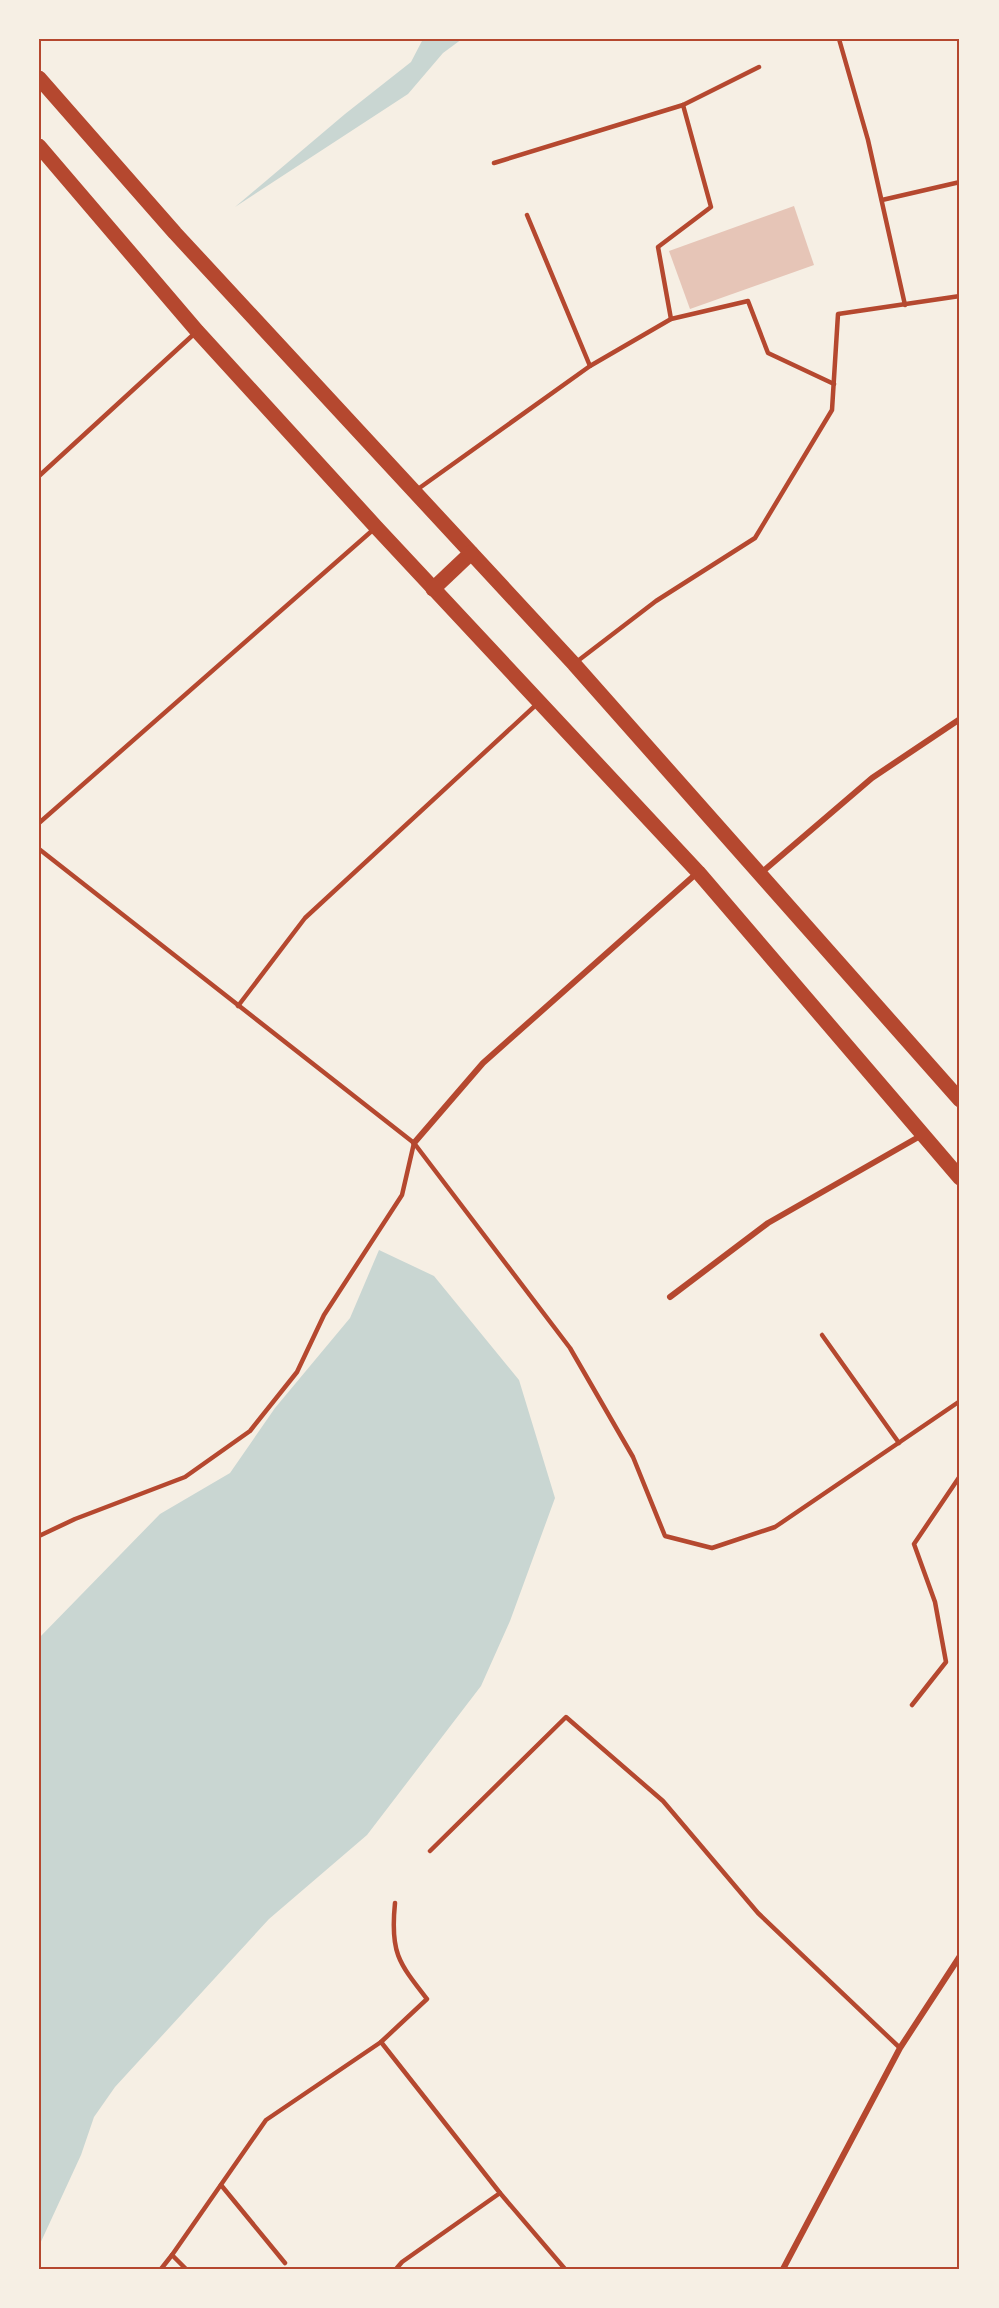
<svg xmlns="http://www.w3.org/2000/svg" width="999" height="2308" font-family="Georgia,serif">
  <style>
    .water { fill: #c9d6d2 }
    .building { fill: #e6c5b7 }
    .lines { fill: none; stroke-linecap: round; stroke-linejoin: round }
    .service { stroke: #b5482f; stroke-width: 4.5 }
    .minor { stroke: #b5482f; stroke-width: 6 }
    .primary { stroke: #b5482f; stroke-width: 15 }
    .neatline { fill: none; stroke: #b5482f; stroke-width: 2 }
  </style>
  <rect width="100%" height="100%" fill="#f6efe4"/>
  <g class="water">
    <path d="M423,39H462L443,53L408,94L235,207L345,114L411,62Z"/>
    <path d="M379,1250L434,1276L519,1380L555,1498L510,1621L481,1686L367,1835L269,1919L115,2087L94,2117L81,2155L39,2246V1638L160,1514L230,1473L275,1408L350,1318Z"/>
  </g>
  <path class="building" d="M794,206L814,265L690,309L669,251Z"/>
  <g class="lines">
    <g class="service">
      <path d="M839,39L868,140L905,305"/>
      <path d="M494,163L683,105L759,67"/>
      <path d="M882,200L960,182"/>
      <path d="M527,215L590,366"/>
      <path d="M671,319L658,247L711,207L683,105"/>
      <path d="M39,476L194,334"/>
      <path d="M418,489L590,366L671,319L748,301L768,353L834,384"/>
      <path d="M575,663L656,601L755,538L832,410L838,314L960,296"/>
      <path d="M39,823L374,529"/>
      <path d="M39,849L414,1143L570,1348L633,1457L665,1536L712,1548L775,1527L960,1401"/>
      <path d="M238,1006L305,918L537,704"/>
      <path d="M822,1335L899,1443"/>
      <path d="M39,1536L75,1519L185,1477L250,1431L297,1372L324,1315L402,1195L414,1143"/>
      <path d="M912,1705L946,1662L935,1602L914,1544L960,1476"/>
      <path d="M430,1851L566,1717L663,1801L758,1913L900,2048"/>
      <path d="M395,1903C390,1952 398,1962 427,1999L381,2042L500,2193L565,2269"/>
      <path d="M221,2185L285,2263"/>
      <path d="M172,2255L266,2120L381,2042"/>
      <path d="M161,2269L172,2255L186,2269"/>
      <path d="M396,2269L402,2262L500,2193"/>
    </g>
    <g class="minor">
      <path d="M761,873L872,778L960,719"/>
      <path d="M414,1143L483,1063L697,873"/>
      <path d="M670,1297L768,1223L922,1135"/>
      <path d="M783,2269L900,2048L960,1956"/>
    </g>
    <g class="primary">
      <path d="M39,78L175,233L574,664L960,1100"/>
      <path d="M39,146L197,331L376,527L698,872L960,1178"/>
      <path d="M433,589L471,553"/>
    </g>
  </g>
  <rect width="999" height="2308" fill="none" stroke="#f6efe4" stroke-width="81"/>
  <rect x="40" y="40" width="918" height="2228" class="neatline"/>
</svg>
